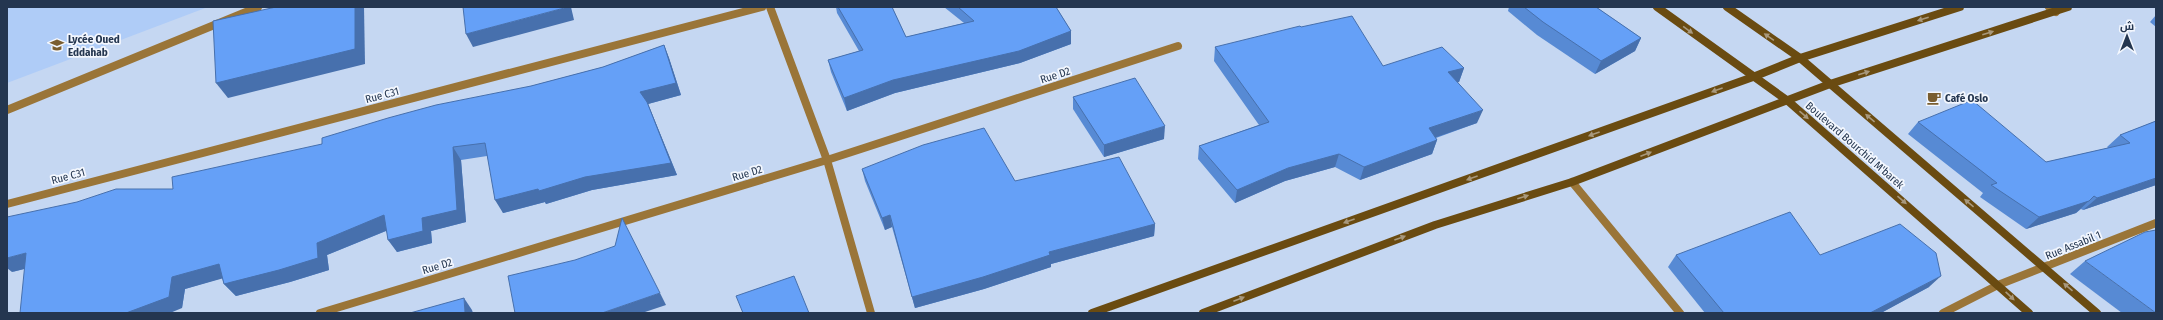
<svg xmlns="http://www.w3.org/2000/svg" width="2163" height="320" font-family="'Fira Sans Condensed',Cairo,sans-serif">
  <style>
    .built { fill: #afccf7 }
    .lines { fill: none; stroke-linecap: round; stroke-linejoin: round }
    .street { stroke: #9a7538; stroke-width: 8 }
    .secondary { stroke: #6a4b11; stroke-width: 8 }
    .wall { fill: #578ad4 }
    .shaded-wall { fill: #4770ad }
    .building { fill: #65a0f7; stroke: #4770ad }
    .oneway { fill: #a8987c }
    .labels { text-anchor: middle; stroke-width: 3.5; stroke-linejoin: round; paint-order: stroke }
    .poi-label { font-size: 11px; font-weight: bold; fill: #243650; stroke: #f3f7fe; text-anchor: start }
    .street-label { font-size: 11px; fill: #243650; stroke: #f3f7fe }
  </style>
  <rect width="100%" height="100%" fill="#c5d7f2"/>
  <path class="built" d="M7,7H208L7,83Z"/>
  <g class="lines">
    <g class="street">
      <path d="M770,7L827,160L871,313"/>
      <path d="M2049,7L2056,12"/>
      <path d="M7,110L258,7"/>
      <path d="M1572,182L1680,313"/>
      <path d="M7,204L762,7"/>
      <path d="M320,313L827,160L1178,46"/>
      <path d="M1943,313L1998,285L2156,223"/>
    </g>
    <g class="secondary">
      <path d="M1657,7L1788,101L2029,313"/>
      <path d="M1727,7L1800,58L2097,313"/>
      <path d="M1092,313L1753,77L1800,58L1960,7"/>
      <path d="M1203,313L1435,225L1572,182L1830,84L2068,7"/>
    </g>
  </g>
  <g class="wall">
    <path d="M836,7H892L906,37L964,23L944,7H1056L1071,31V44L1020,63L895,93L847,111L831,72L828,60L859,51L837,13Z"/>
    <path d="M1509,7H1596L1641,38L1635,51L1595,74L1537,35L1508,11Z"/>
    <path d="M2156,15V27L2150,22Z"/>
    <path d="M664,45L669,58L681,95L648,104L677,175L592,190L546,204L545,202L503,213L487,156L461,160L466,222L431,231L432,243L397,252L386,231L327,255L329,270L290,282L236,296L224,284L222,278L185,289L182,308L24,269L12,272L173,189L322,144L531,86L603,67Z"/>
    <path d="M1215,47L1383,66L1464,68L1459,82H1457L1477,123L1436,138L1437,140L1432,154L1360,180L1335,167L1285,181L1235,203L1198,159L1199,146L1259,125L1214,61Z"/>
    <path d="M1073,97L1164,139L1104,157L1073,109Z"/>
    <path d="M2156,121V185L2083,210L2081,209L2076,213L2026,229L1980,197L1983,193L1908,134L1918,122L2046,162L2108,148L2107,147L2120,135Z"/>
    <path d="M862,169L1015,181L1155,224L1154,236L1051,264V267L984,289L915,308L892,227L885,230L865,181Z"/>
    <path d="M1676,255H1820L1929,287L1881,313H1705L1668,267Z"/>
    <path d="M2085,261L2156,313H2122L2070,274Z"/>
  </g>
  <g class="shaded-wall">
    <path d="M355,7H364L365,64L228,98L216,83Z"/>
    <path d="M568,7H571L574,20L473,47L466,34Z"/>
    <path d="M1071,31V44L1020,63L895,93L847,111L844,98L893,80Z"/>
    <path d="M1641,38L1635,51L1595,74L1601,61Z"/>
    <path d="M664,45L669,58L681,95L648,104L677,175L592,190L546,204L545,202L503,213L495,200L640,92Z"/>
    <path d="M1464,68L1459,82L1443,86L1448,72Z"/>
    <path d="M1483,110L1477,123L1425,141L1429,128Z"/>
    <path d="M1165,126L1164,139L1104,157V145Z"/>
    <path d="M1437,140L1432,154L1360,180L1364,167Z"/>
    <path d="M453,147L461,160L466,222L431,231L432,243L397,252L388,240Z"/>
    <path d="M1339,154L1335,167L1285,181L1235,203L1237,190L1288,168Z"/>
    <path d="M2156,178V185L2083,210L2097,198Z"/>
    <path d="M2094,196L2076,213L2026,229L2039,217Z"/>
    <path d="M384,215L393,228L327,255L329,270L290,282L236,296L224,284L317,243Z"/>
    <path d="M890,215L892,227L885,230L882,218Z"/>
    <path d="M1155,224L1154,236L1051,264V267L984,289L915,308L912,297L1049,252Z"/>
    <path d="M26,253L40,265L12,272L7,268V258Z"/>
    <path d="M219,264L231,276L185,289L182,308L170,313H126L172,277Z"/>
    <path d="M1941,276L1929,287L1881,313H1870Z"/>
    <path d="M660,293L666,305L642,313H602Z"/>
    <path d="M464,298L472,310L473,313H465Z"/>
  </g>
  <g class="building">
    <path d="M276,7H355V49L216,83L213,21Z"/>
    <path d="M463,7H568L466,34Z"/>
    <path d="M838,7H892L906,37L974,21L958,7H1056L1071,31L1019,51L893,80L844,98L828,60L863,50Z"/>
    <path d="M1524,7H1596L1641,38L1601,61L1543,22Z"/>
    <path d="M1352,16L1383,66L1442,47L1464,68L1448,72L1483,110L1429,128L1437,140L1364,167L1339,154L1288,168L1237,190L1199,146L1269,122L1215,47L1300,26L1301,27Z"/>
    <path d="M664,45L676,83L640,92L647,102L671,163L585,177L539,191L538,189L495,200L485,143L453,147L457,210L422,218L423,231L388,240L384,215L317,243L318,258L279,270L224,284L219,264L172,277L169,297L126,313H20L26,253L7,258V217L77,202L116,189H173L172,177L322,144V138L388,118L436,105L531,86L603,67Z"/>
    <path d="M1135,78L1165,126L1104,145L1073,97Z"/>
    <path d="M1972,100L2046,162L2130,143L2120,135L2156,121V178L2097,198L2094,196L2089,201L2039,217L1991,185L1997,183L1918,122Z"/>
    <path d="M984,128L1015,181L1119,157L1155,224L1049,252L1050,255L983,277L912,297L890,215L882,218L862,169L923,145Z"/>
    <path d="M1790,212L1820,255L1900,224L1936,253L1941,276L1870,313H1724L1676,255Z"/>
    <path d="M622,218L660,293L602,313H515L508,276L575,260L615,246Z"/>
    <path d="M2156,230V313L2085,261L2145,232Z"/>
    <path d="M794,276L809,313H743L736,296Z"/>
    <path d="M464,298L465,313H410Z"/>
  </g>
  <defs><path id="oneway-solid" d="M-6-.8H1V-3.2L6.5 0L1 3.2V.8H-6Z"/></defs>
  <g class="oneway">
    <use href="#oneway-solid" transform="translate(1923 19) rotate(162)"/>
    <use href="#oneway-solid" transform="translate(1688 30) rotate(36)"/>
    <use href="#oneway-solid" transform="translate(1988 33) rotate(-18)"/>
    <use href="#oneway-solid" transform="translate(1769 37) rotate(-145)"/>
    <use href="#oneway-solid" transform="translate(1864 73) rotate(-18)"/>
    <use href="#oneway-solid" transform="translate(1717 90) rotate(160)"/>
    <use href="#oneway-solid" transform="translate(1804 115) rotate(41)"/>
    <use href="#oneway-solid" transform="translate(1870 118) rotate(-140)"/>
    <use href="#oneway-solid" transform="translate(1594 134) rotate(160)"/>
    <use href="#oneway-solid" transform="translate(1646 154) rotate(-21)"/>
    <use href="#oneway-solid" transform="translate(1472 178) rotate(160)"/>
    <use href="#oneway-solid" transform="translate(1523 197) rotate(-17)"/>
    <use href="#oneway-solid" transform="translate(1902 200) rotate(41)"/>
    <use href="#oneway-solid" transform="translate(1969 203) rotate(-140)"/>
    <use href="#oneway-solid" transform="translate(1349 221) rotate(160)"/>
    <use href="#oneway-solid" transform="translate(1400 238) rotate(-20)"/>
    <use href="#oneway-solid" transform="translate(2068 287) rotate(-139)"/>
    <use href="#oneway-solid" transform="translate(2010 296) rotate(43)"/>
    <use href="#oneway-solid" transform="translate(1239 299) rotate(-21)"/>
  </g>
  <defs>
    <symbol id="school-bare" viewBox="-9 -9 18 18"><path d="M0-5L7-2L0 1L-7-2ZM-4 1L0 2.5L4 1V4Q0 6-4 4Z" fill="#795d30" stroke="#f3f7fe" stroke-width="2.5" paint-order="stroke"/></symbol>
    <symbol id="cafe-bare" viewBox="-9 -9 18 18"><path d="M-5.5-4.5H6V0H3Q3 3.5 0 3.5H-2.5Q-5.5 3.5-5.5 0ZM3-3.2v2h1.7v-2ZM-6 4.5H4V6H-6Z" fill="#795d30" stroke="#f3f7fe" stroke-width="2.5" paint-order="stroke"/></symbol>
  </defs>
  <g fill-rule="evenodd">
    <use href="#school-bare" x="47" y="35" width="20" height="20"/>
    <use href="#cafe-bare" x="1924" y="88" width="20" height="20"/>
  </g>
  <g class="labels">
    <g class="poi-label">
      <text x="68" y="43">Lycée Oued<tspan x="68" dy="13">Eddahab</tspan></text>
      <text x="1945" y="102">Café Oslo</text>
    </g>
    <g class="street-label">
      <text transform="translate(1055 75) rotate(-18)" y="4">Rue D2</text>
      <text transform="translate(382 95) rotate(-15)" y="4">Rue C31</text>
      <text transform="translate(1855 145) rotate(41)" y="4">Boulevard Bourchid M'barek</text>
      <text transform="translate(747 173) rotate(-17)" y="4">Rue D2</text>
      <text transform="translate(68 176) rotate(-15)" y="4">Rue C31</text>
      <text transform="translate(2073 245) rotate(-22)" y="4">Rue Assabil 1</text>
      <text transform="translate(437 266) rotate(-17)" y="4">Rue D2</text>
    </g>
  </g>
  <rect width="2163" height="320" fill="none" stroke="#243650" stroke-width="16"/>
  <g transform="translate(2127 36)" stroke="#f3f7fe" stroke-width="3" paint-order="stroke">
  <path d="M0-3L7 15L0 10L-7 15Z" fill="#243650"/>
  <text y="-6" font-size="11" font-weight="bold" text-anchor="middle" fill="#243650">ش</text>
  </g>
</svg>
